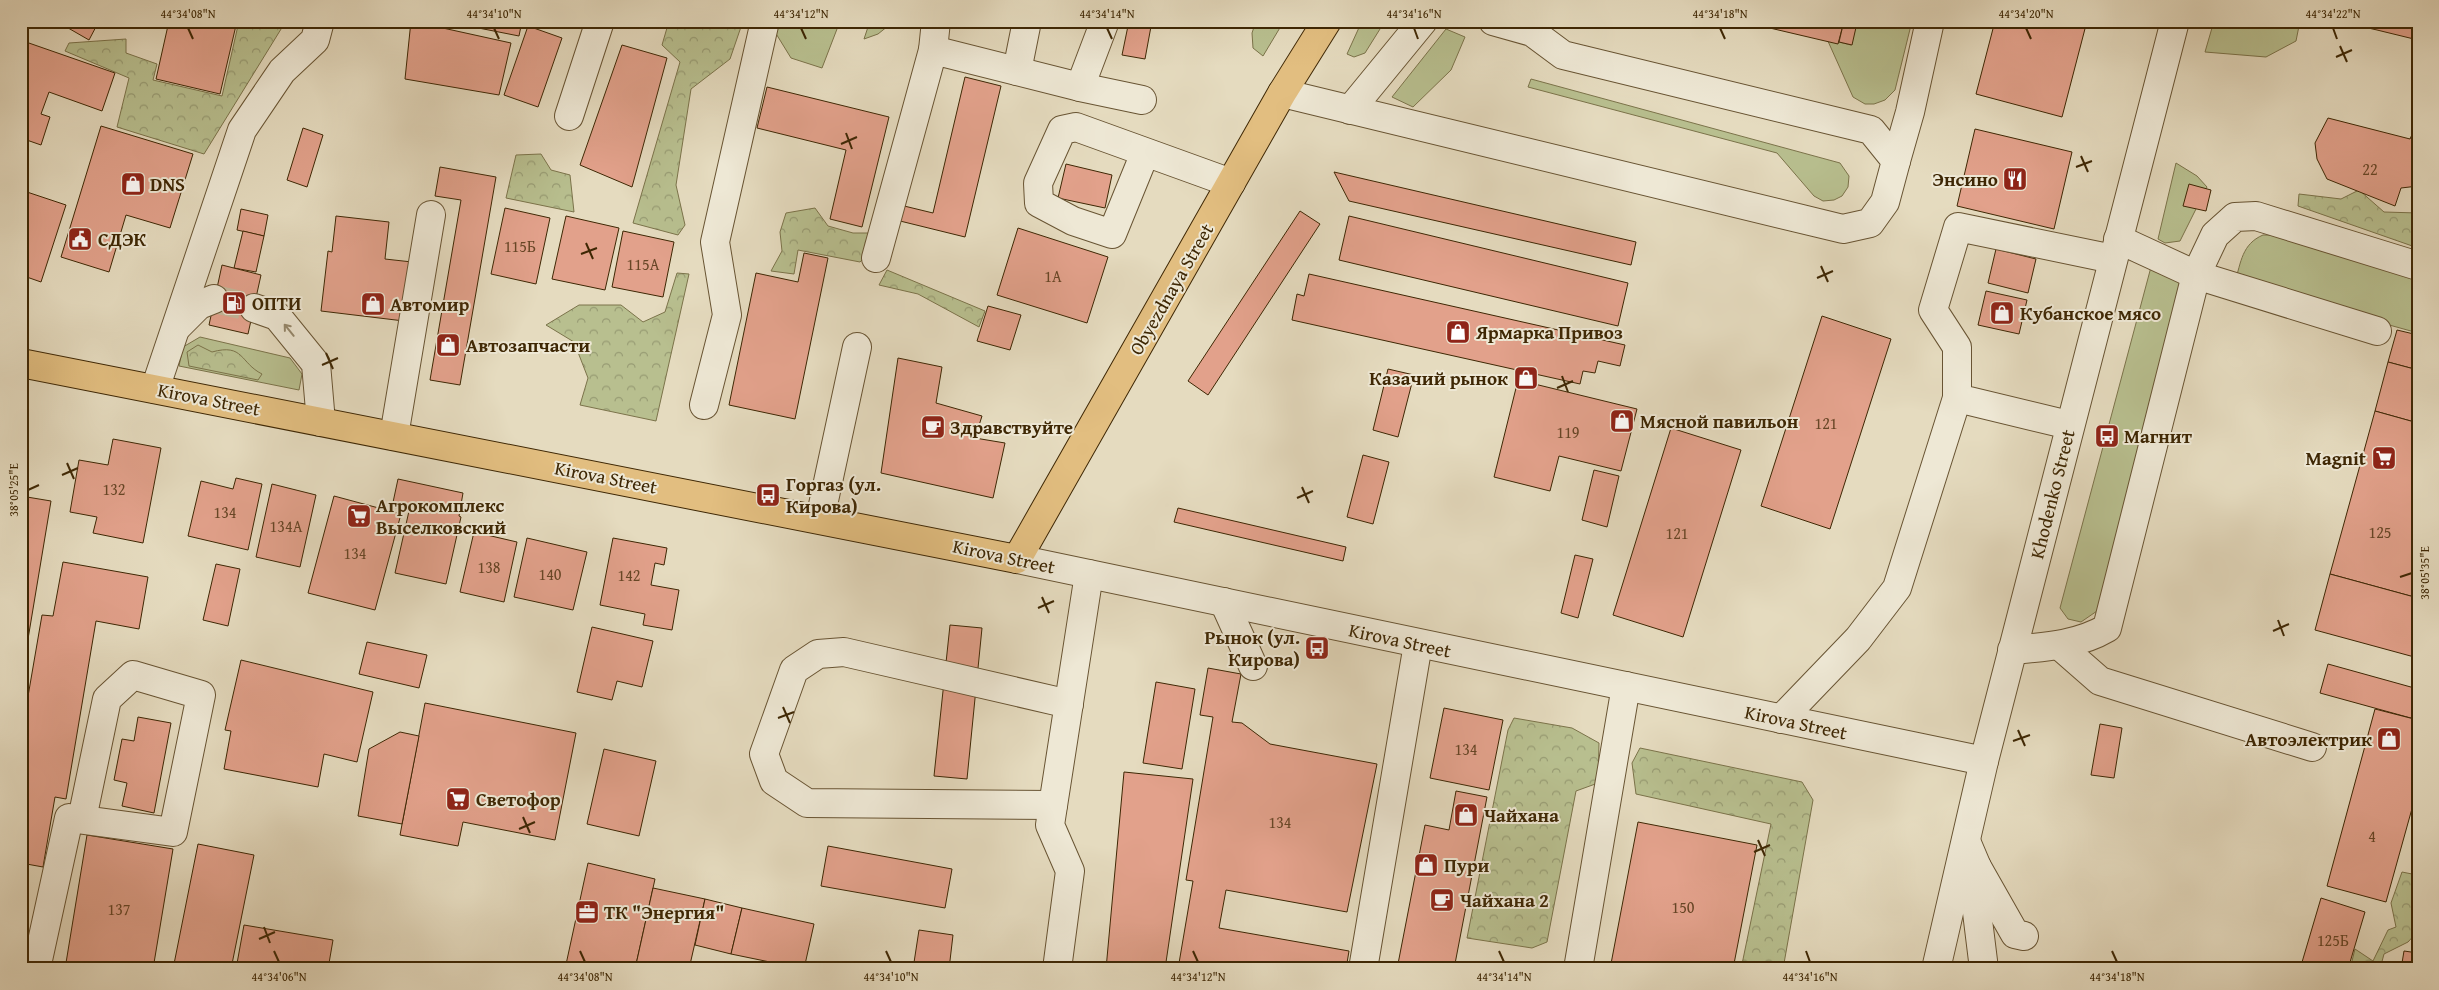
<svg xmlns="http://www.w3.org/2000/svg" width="2439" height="990" font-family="'Gentium Book Plus',serif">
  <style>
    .green { fill: #b8bf8f; stroke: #7b734a }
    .forest { fill: url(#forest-crowns); stroke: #7b734a }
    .building { fill: #e2a18b; stroke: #3e2704 }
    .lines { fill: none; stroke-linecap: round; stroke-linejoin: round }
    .minor-tunnel { stroke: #c4b79a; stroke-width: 28; stroke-dasharray: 28 14; stroke-linecap: butt }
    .minor-casing { stroke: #685433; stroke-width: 30 }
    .major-casing { stroke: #3e2704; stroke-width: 30 }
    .minor { stroke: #eee8d5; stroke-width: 28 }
    .major { stroke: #e2be80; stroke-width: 28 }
    .oneway { stroke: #96886c }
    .ticks { fill: none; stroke: #3e2704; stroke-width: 2 }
    .labels { text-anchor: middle; stroke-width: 4; stroke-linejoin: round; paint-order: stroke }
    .number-label { font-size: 16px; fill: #674626 }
    .poi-label { font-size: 19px; font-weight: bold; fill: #3e2704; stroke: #eee8d5; text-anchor: start }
    .street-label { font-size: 19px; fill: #3e2704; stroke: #eee8d5 }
    .neatline { fill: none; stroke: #3e2704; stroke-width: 2 }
    .ticks-label { font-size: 12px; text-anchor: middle; fill: #3e2704 }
  </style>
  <defs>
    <pattern id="forest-crowns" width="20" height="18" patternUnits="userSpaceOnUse" patternTransform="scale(1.25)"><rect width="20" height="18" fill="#b8bf8f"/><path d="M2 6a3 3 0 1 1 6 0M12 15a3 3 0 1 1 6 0" fill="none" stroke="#979b73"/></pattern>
  </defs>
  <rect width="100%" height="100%" fill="#e5dbbf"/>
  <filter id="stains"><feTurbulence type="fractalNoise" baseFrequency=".004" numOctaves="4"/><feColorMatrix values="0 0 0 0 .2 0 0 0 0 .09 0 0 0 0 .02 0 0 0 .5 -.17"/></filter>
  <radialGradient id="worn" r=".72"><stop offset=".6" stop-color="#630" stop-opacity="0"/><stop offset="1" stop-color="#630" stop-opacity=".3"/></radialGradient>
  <g class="green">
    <path d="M775,21H827L837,29L822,68L791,58L775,32Z"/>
    <path d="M870,21H915L914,25L893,22L878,34L864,39Z"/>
    <path d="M1256,21H1284L1263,56L1253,48L1252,33Z"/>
    <path d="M1362,21H1385L1365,53L1354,57L1347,54Z"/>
    <path d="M1857,21H1912L1895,90L1885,100L1874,104H1865L1853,97L1827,39L1851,45Z"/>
    <path d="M2214,21H2300L2296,41L2266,57L2205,52Z"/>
    <path d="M1446,29L1465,37L1451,70L1413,107L1392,97Z"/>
    <path d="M1531,79L1840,163L1849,176L1848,187L1842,196L1834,200L1823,201L1814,196L1777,153L1528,87Z"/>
    <path d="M2176,163L2197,176L2207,187L2180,241L2165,243L2158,239Z"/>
    <path d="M2263,235H2278L2418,279V333L2235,282C2241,262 2242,244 2263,235Z"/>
    <path d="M2151,267L2181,280L2097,611L2081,622L2068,619L2060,608Z"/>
    <path d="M200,337L290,358L302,374L299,390L179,366L183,347Z"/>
  </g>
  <g class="forest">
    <path d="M239,21H286L204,154L117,127L129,78L65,51L69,43L126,39V53L157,64L153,80L222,96Z"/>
    <path d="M669,21H743L730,59L691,89L676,185L685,225L678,235L633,223L680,62L662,45Z"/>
    <path d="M541,154L551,170L570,175L574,212L506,198L516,155Z"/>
    <path d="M2359,190L2384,212L2418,213V248L2298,206L2299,194L2341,199Z"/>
    <path d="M815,208L828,226L853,233H871V251L860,262L798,250L794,274L771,271L782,251L780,232L786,213Z"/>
    <path d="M887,270L985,311L979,327L918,294L879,285Z"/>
    <path d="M677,273L689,274L656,421L580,405L588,378L574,342L546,325L579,305H621L643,322L665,312Z"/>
    <path d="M198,345L212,352C244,343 240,363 262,374L258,380L189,366L187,352Z"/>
    <path d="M1514,718L1572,728L1599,743L1598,783L1576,791L1547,942L1532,948L1467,938L1508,730Z"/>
    <path d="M1640,748L1802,782L1813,800L1783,969H1741L1771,824L1636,794L1632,763Z"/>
    <path d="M2402,872L2412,874L2418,879V931L2408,942L2384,954L2380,969H2350L2355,949L2373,961L2388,930L2396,927L2391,903Z"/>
  </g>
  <g class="building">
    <path d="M56,21H99L89,40Z"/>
    <path d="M169,21H237L220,94L156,79Z"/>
    <path d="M411,21L511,43L499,95L405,79Z"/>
    <path d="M443,21H522L519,36Z"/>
    <path d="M1129,21H1152L1145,59L1122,55Z"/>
    <path d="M1740,21H1844L1838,44Z"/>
    <path d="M1844,21L1857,23L1852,45L1839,42Z"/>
    <path d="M1995,21H2087L2062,117L1976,94Z"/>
    <path d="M2338,21H2418V40L2377,30Z"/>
    <path d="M528,26L562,38L538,107L504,95Z"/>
    <path d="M26,42L115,73L102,111L49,92L41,114L50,117L41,145L21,138V56Z"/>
    <path d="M622,45L667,58L632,187L580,165Z"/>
    <path d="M965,77L1001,86L965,237L896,220L900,205L933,213Z"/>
    <path d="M767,87L889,117L862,227L830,219L846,150L757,128Z"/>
    <path d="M2328,118L2410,139L2415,128L2418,127V186L2401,188L2395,206L2327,179L2317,159L2315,143Z"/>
    <path d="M101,126L193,154L170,228L126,215L109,272L61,257Z"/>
    <path d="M303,128L323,135L307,187L287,180Z"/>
    <path d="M1975,129L2072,152L2054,229L1957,206Z"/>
    <path d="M1066,164L1112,175L1105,208L1058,198Z"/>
    <path d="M440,167L496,177L460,385L430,380L461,200L435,196Z"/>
    <path d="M1334,172L1636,242L1631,265L1349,201Z"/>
    <path d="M2189,184L2211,190L2206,211L2183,206Z"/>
    <path d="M21,190L66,205L41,282L21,275Z"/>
    <path d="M505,208L550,218L536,284L491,274Z"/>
    <path d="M241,209L268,215L264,236L237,230Z"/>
    <path d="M1300,211L1320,224L1208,395L1188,381Z"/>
    <path d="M336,216L389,222L385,259L412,262L404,321L321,311L328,251L332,252Z"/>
    <path d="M566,216L619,228L605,290L552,279Z"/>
    <path d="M1349,216L1628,283L1618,326L1339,260Z"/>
    <path d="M1018,228L1108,257L1087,323L997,295Z"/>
    <path d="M243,231L264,236L256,272L234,268Z"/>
    <path d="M623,231L674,242L663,297L612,287Z"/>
    <path d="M1996,249L2036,259L2028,293L1988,283Z"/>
    <path d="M804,253L828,258L795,419L729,405L756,273L798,282Z"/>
    <path d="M222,265L261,275L248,334L209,325Z"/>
    <path d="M1309,274L1625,345L1620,366L1598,361L1595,373L1583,371L1580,384L1292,320L1297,294L1304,296Z"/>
    <path d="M1986,291L2027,300L2019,334L1978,325Z"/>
    <path d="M988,306L1021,315L1010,350L977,341Z"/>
    <path d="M1822,316L1891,339L1830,529L1761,506Z"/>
    <path d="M2397,330L2418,335V370L2388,362Z"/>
    <path d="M898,358L942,367L936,403L982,416L975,438L1005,443L993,498L881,473Z"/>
    <path d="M2388,362L2418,370V423L2375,411Z"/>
    <path d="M1388,369L1414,375L1398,437L1373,430Z"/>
    <path d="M1518,380L1637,409L1621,471L1559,456L1550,491L1494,477Z"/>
    <path d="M2375,411L2418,423V598L2330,574Z"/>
    <path d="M1671,428L1741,450L1683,637L1613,615Z"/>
    <path d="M113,439L161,448L143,543L93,533L97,517L70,512L79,460L108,465Z"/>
    <path d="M1363,455L1389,462L1373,524L1347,517Z"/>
    <path d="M1594,470L1619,476L1607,527L1582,520Z"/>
    <path d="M236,478L262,484L248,550L188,536L201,481L233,489Z"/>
    <path d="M398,479L463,493L459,516L461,517L446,584L395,573L409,511L392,507Z"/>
    <path d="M272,484L316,495L300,567L256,557Z"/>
    <path d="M21,496L51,501L21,681Z"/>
    <path d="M334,496L401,514L375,610L308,593Z"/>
    <path d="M1178,508L1346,547L1343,561L1174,522Z"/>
    <path d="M474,532L517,542L504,602L460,592Z"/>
    <path d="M527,538L587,552L573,610L514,597Z"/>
    <path d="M613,538L667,548L664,565L655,563L651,585L679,590L672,630L643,625L645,614L600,605Z"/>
    <path d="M1575,555L1593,559L1578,618L1561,613Z"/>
    <path d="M63,562L148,577L139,629L96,621L66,799L55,797L43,867L21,863V737L42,615L53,616Z"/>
    <path d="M216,564L240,569L228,626L203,620Z"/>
    <path d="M2330,574L2418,598V658L2315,630Z"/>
    <path d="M950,625L982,628L967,779L934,776Z"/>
    <path d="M592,627L653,641L642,687L617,681L612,700L577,692Z"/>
    <path d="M367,642L427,655L419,688L359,674Z"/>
    <path d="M241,660L373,692L357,762L324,754L318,787L224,769L231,731L225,730Z"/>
    <path d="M2328,664L2418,689V720L2320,693Z"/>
    <path d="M1208,668L1241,674L1232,722L1242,723L1270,744L1377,764L1347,912L1226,890L1219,928L1349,951L1346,969H1178L1193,881L1186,880L1213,717L1200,715Z"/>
    <path d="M1156,682L1195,689L1182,769L1143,763Z"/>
    <path d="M425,703L576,733L555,840L463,822L458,846L400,835Z"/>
    <path d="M1444,708L1503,720L1489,790L1430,778Z"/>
    <path d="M2375,709L2418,720V787L2386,902L2327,886Z"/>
    <path d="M138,717L171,723L154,813L122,806L127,783L114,780L122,739L134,741Z"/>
    <path d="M2100,724L2122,728L2114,778L2091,775Z"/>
    <path d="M400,732L419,736L402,824L358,816L369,749Z"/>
    <path d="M604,749L656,761L639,836L587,824Z"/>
    <path d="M1124,772L1193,779L1165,969H1106Z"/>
    <path d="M1456,791L1487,797L1454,969H1397L1425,825L1449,830Z"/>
    <path d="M1638,822L1757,845L1733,969H1610Z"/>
    <path d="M87,835L173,849L153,969H65Z"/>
    <path d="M198,844L254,855L231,969H173Z"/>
    <path d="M828,846L952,869L945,908L821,886Z"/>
    <path d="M588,863L655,879L635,969H565Z"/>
    <path d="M653,888L705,899L689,969H635Z"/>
    <path d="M2321,898L2365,912L2348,969H2300Z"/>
    <path d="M705,899L742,908L731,954L695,945Z"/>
    <path d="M742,908L814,924L804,969L731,954Z"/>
    <path d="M244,925L333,940L328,969H236Z"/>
    <path d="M919,930L953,935L949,969H913Z"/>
    <path d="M2404,951L2418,953V969H2401Z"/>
  </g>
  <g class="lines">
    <path class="minor-tunnel" d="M214,299L254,308"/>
    <defs>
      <g id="minor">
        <path d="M933,50L936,21"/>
        <path d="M1017,71L1027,21"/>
        <path d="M1080,87L1142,100"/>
        <path d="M1282,93L1843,229L1870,223L1885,202L1896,161L1871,130L1563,55L1532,32L1493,21"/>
        <path d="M1350,110L1423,21"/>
        <path d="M569,116L600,21"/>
        <path d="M1145,153L1112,234L1073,221L1039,203L1038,183L1062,130L1076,127L1231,183"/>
        <path d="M1896,161L1910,112L1930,21"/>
        <path d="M2118,239L2196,275L2377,331"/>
        <path d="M876,258L933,50L1080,87L1105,21"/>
        <path d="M254,308L277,316L316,364L321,422"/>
        <path d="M178,326L199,305L214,299"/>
        <path d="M155,389L242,130L282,71L315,40L320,21"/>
        <path d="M704,405L727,315L715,242L765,21"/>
        <path d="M2069,425L1957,398V347L1933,310L1958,227L2113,259"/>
        <path d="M394,436L431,215"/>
        <path d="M820,519L857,347"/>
        <path d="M1017,559L1984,761"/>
        <path d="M1224,602L1253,666"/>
        <path d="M2060,646L2100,681L2312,747"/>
        <path d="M2012,650C2045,647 2078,645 2107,628L2196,275L2215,235L2235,217L2256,216L2418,266"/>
        <path d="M1781,719L1858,639L1897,588L1957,398"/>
        <path d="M1053,805L807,803L774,781L764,754L794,670L818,654L844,652L1069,704"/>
        <path d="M1966,841L1977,867L1976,904L1984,969"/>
        <path d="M1977,867L2015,934L2024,936"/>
        <path d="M36,969L69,818L173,832L201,695L133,675L107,699L82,819"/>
        <path d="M1057,969L1070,871L1050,825L1089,574"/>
        <path d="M1363,969L1418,644"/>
        <path d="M1578,969L1626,686"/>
        <path d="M1936,969L1984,761L2175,21"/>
      </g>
      <path id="major" d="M21,363L1017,559L1282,93L1327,21"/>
    </defs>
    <use href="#minor" class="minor-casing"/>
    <use href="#major" class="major-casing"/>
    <use href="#minor" class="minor"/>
    <use href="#major" class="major"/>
  </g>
  <defs><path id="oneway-shaft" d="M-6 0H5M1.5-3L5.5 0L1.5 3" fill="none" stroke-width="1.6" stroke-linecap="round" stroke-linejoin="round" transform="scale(1.25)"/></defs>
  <use class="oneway" href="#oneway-shaft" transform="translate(289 330) rotate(-129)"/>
  <path class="ticks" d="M188,28L193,39M494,28L499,39M801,28L806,39M1107,28L1112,39M1414,28L1418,39M1720,28L1725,39M2026,28L2031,39M2333,28L2337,39M2340,46L2347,62M2336,57L2352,50M846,133L852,149M841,144L857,137M2081,156L2088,172M2076,167L2092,161M586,243L593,259M581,254L597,248M1821,266L1828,282M1817,278L1833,271M326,353L333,369M322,365L338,358M1562,376L1568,392M1557,388L1573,381M67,463L74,479M62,475L78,468M1302,487L1309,503M28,490L39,485M1297,498L1313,491M2400,577L2412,573M1042,597L1049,613M1038,608L1054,601M2278,620L2284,636M2273,631L2289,624M783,707L790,723M778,718L794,712M2018,730L2025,746M2013,741L2030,735M523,817L530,833M519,829L535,822M1758,840L1765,856M1754,852L1770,845M264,927L270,943M259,939L275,932M274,951L279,962M580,951L585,962M886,951L891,962M1193,951L1198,962M1499,951L1504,962M1806,951L1810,962M2112,951L2117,962"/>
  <defs>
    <symbol id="restaurant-square" viewBox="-11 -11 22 22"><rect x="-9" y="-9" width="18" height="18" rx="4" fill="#8f2418" stroke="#eee8d5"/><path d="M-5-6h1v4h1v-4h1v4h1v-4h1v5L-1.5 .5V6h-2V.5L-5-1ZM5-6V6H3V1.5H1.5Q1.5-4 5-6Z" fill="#fff"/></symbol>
    <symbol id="shop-square" viewBox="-11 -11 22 22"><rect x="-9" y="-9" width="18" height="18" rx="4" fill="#8f2418" stroke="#eee8d5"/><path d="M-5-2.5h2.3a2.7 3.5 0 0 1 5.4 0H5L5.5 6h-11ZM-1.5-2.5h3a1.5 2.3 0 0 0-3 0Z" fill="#fff"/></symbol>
    <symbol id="civic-square" viewBox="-11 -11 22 22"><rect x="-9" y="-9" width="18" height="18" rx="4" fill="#8f2418" stroke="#eee8d5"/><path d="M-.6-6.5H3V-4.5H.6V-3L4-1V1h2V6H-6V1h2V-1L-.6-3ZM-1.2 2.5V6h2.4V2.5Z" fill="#fff"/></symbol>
    <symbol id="fuel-square" viewBox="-11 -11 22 22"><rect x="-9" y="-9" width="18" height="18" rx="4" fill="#8f2418" stroke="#eee8d5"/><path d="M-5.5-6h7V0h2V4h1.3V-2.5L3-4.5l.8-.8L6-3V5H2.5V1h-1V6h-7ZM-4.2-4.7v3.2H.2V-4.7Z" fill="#fff"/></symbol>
    <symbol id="cafe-square" viewBox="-11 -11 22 22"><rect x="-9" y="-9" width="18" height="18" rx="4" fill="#8f2418" stroke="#eee8d5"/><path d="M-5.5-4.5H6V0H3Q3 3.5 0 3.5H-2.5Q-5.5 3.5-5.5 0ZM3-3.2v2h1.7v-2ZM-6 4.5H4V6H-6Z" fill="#fff"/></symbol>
    <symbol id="bus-square" viewBox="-11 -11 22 22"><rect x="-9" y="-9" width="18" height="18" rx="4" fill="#8f2418" stroke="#eee8d5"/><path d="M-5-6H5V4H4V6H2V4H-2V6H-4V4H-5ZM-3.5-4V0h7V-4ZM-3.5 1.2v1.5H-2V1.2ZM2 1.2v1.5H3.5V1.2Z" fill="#fff"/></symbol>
    <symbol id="supermarket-square" viewBox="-11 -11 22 22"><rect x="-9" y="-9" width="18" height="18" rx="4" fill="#8f2418" stroke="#eee8d5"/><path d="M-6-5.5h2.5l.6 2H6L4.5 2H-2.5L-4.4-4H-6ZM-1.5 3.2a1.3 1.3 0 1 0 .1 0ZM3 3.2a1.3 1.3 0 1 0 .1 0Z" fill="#fff"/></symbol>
    <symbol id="office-square" viewBox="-11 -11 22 22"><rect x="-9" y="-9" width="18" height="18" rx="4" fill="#8f2418" stroke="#eee8d5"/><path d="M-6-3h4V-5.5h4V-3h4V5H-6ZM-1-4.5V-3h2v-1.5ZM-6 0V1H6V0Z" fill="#fff"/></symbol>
  </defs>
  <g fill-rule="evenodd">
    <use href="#restaurant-square" x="2001" y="165" width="28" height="28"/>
    <use href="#shop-square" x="119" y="170" width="28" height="28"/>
    <use href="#civic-square" x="66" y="225" width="28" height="28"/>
    <use href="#fuel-square" x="220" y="289" width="28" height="28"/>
    <use href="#shop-square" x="359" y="290" width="28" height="28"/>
    <use href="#shop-square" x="1988" y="299" width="28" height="28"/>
    <use href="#shop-square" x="1444" y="318" width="28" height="28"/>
    <use href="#shop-square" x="434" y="331" width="28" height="28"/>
    <use href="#shop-square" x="1512" y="364" width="28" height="28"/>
    <use href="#shop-square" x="1608" y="407" width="28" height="28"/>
    <use href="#cafe-square" x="919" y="413" width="28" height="28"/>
    <use href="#bus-square" x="2093" y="422" width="28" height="28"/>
    <use href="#supermarket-square" x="2370" y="444" width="28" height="28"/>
    <use href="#bus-square" x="754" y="481" width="28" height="28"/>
    <use href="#supermarket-square" x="345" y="502" width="28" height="28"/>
    <use href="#bus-square" x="1303" y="634" width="28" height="28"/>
    <use href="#shop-square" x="2375" y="725" width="28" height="28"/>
    <use href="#supermarket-square" x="444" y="785" width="28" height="28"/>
    <use href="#shop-square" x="1452" y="801" width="28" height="28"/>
    <use href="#shop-square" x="1412" y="851" width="28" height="28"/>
    <use href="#cafe-square" x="1428" y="886" width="28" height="28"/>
    <use href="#office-square" x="573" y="898" width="28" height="28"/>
  </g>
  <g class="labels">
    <g class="number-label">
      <text x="2370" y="175">22</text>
      <text x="520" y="252">115Б</text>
      <text x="643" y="270">115А</text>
      <text x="1053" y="282">1А</text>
      <text x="1826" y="429">121</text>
      <text x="1568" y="438">119</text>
      <text x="114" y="495">132</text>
      <text x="225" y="518">134</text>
      <text x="286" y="532">134А</text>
      <text x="2380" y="538">125</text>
      <text x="1677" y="539">121</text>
      <text x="355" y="559">134</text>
      <text x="489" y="573">138</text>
      <text x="550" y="580">140</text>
      <text x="629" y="581">142</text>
      <text x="1466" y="755">134</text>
      <text x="1280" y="828">134</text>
      <text x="2372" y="842">4</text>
      <text x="1683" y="913">150</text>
      <text x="119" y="915">137</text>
      <text x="2333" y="946">125Б</text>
    </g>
    <g class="poi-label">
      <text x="1998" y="186" text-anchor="end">Энсино</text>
      <text x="150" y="191">DNS</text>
      <text x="98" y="246">СДЭК</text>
      <text x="252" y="310">ОПТИ</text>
      <text x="390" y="311">Автомир</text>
      <text x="2020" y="320">Кубанское мясо</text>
      <text x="1476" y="339">Ярмарка Привоз</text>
      <text x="466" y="352">Автозапчасти</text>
      <text x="1508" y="385" text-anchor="end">Казачий рынок</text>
      <text x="1640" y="428">Мясной павильон</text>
      <text x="950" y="434">Здравствуйте</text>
      <text x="2124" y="443">Магнит</text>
      <text x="2366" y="465" text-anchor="end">Magnit</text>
      <text x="786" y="491">Горгаз (ул.<tspan x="786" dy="22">Кирова)</tspan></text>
      <text x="376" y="512">Агрокомплекс<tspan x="376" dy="22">Выселковский</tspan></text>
      <text x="1300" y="644" text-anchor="end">Рынок (ул.<tspan x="1300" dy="22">Кирова)</tspan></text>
      <text x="2372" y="746" text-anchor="end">Автоэлектрик</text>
      <text x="476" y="806">Светофор</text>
      <text x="1484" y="822">Чайхана</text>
      <text x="1444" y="872">Пури</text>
      <text x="1460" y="907">Чайхана 2</text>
      <text x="604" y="919">ТК "Энергия"</text>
    </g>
    <g class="street-label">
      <text transform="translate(1171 289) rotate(-60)" y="7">Obyezdnaya Street</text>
      <text transform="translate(209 399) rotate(11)" y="7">Kirova Street</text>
      <text transform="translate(606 477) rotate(11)" y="7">Kirova Street</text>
      <text transform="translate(2052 494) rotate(-76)" y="7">Khodenko Street</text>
      <text transform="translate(1004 556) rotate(12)" y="7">Kirova Street</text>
      <text transform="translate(1400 640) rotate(12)" y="7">Kirova Street</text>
      <text transform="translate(1796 722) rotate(12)" y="7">Kirova Street</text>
    </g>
  </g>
  <rect width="2439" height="990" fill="none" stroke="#e5dbbf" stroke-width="55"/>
  <rect x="28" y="28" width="2384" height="934" class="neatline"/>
  <g class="ticks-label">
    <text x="188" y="18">44°34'08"N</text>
    <text x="494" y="18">44°34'10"N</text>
    <text x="801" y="18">44°34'12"N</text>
    <text x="1107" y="18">44°34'14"N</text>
    <text x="1414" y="18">44°34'16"N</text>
    <text x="1720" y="18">44°34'18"N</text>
    <text x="2026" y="18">44°34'20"N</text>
    <text x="2333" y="18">44°34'22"N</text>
    <text transform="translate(14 490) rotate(-90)" y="4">38°05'25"E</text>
    <text transform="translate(2425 573) rotate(-90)" y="4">38°05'35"E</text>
    <text x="279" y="981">44°34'06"N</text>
    <text x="585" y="981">44°34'08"N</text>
    <text x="891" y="981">44°34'10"N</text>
    <text x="1198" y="981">44°34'12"N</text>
    <text x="1504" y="981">44°34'14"N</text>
    <text x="1810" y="981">44°34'16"N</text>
    <text x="2117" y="981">44°34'18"N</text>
  </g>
  <rect width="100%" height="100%" filter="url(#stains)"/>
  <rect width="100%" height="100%" fill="url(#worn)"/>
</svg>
